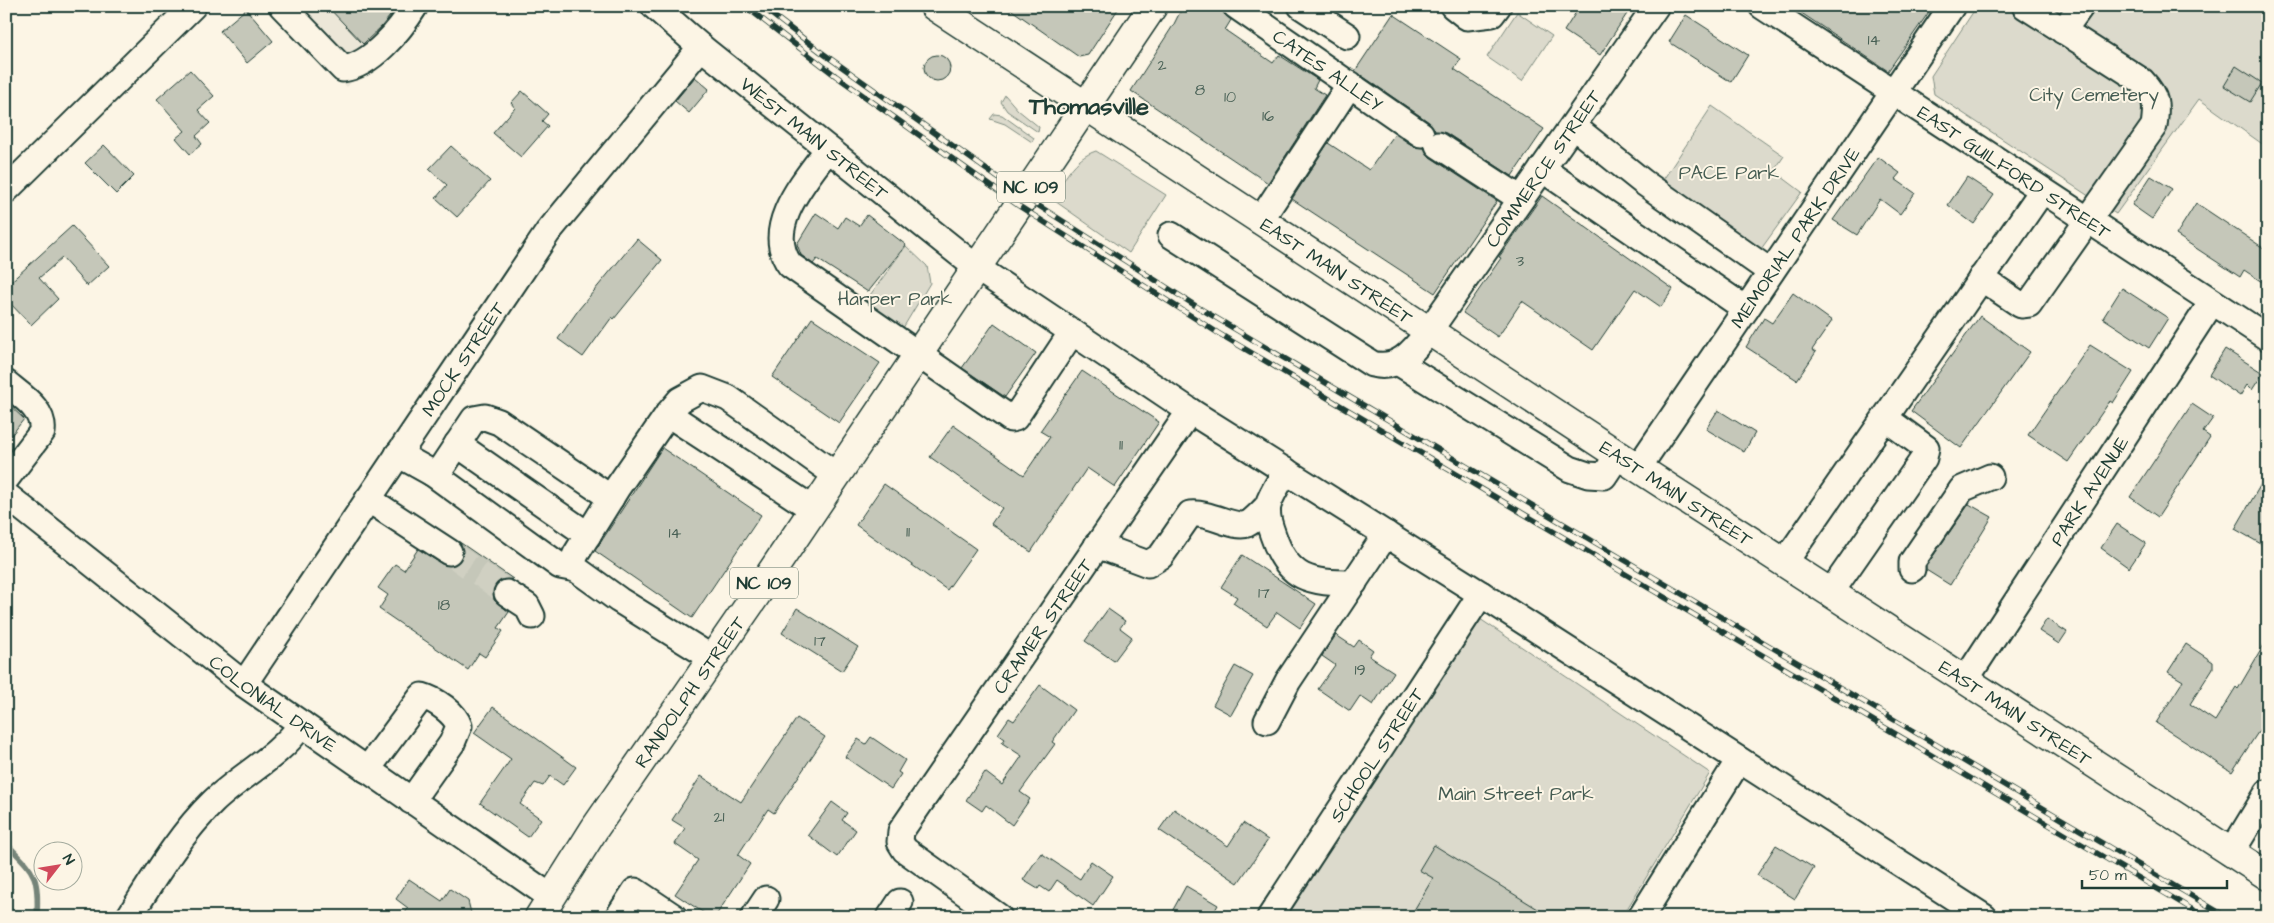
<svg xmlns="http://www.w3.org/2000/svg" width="2274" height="923" font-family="'Architects Daughter',sans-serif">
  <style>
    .built { fill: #ece7d8 }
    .green { fill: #dcdacc; stroke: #7e8c80 }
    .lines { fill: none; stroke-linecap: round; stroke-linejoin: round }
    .stream { stroke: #758479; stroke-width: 5.5 }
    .building { fill: #c5c7b9; stroke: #1f3d34 }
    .minor-tunnel { stroke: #d0d0c2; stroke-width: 25; stroke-dasharray: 25 12; stroke-linecap: butt }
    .minor-casing { stroke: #1f3d34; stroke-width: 29 }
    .major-casing { stroke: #1f3d34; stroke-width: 31 }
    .minor { stroke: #fcf5e5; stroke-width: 25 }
    .major { stroke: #fcf5e5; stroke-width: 28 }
    .rail-casing { stroke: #1f3d34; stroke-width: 5.5 }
    .rail { stroke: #fcf5e5; stroke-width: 4; stroke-dasharray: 11; stroke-linecap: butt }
    .labels { text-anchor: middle; stroke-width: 4; stroke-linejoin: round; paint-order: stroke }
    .number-label { font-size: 16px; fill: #486055 }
    .shield { fill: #fcf5e5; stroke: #617469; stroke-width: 1 }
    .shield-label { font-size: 18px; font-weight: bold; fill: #1f3d34 }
    .street-label { font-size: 19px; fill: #1f3d34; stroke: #fcf5e5 }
    .park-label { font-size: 19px; fill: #455c52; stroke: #fcf5e5 }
    .district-label { font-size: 24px; font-weight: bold; fill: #1f3d34; stroke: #fcf5e5 }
  </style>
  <rect width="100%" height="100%" fill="#fcf5e5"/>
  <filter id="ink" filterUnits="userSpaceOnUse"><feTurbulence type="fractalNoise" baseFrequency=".02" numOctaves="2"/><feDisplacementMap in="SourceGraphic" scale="10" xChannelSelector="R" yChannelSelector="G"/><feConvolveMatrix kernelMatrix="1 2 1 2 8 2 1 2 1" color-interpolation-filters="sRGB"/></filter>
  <g filter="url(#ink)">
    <path class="built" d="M269,6H422L347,87Z"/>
    <g class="green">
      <path d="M1977,6H2268V148L2199,99L2116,214L1934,94L1931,76Z"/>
      <path d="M1517,12L1552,36L1522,81L1487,57Z"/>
      <path d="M1005,95L1018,110L1039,127L1038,132L1007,111L1001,102Z"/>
      <path d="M1712,106L1784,156L1774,171L1802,192L1761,249L1663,180Z"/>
      <path d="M994,114L1002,115L1034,138L1032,142L1005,124L990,119Z"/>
      <path d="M1096,151L1166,195L1129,253L1052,199C1064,180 1074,158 1096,151Z"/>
      <path d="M906,246L927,266L930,283L900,333L862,306Z"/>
      <path d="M1480,619L1710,773L1622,917H1285Z"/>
    </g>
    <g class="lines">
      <path class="stream" d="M6,843C35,873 39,874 37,917"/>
    </g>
    <g class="building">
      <path d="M327,6H398L382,26L363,44Z"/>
      <path d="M1006,6H1120L1088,55L1079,57Z"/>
      <path d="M1183,6H1222L1223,13L1231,20L1225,30L1273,63L1279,55L1318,80L1314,88L1325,95L1268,183L1131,91L1174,24Z"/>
      <path d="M1580,6H1632L1600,55L1564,31Z"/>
      <path d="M1791,6H1933L1888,71Z"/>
      <path d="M246,9L273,41L247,63L220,31Z"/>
      <path d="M1393,14L1461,59L1454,69L1544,129L1512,176L1446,133L1435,131L1429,122L1355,71Z"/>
      <path d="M1686,15L1748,55L1731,82L1669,42Z"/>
      <circle cx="937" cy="68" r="13"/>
      <path d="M2236,66L2262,83L2250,102L2224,86Z"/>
      <path d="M190,70L214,96L198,110L210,123L196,136L202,144L190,154L176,138L185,131L157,99Z"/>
      <path d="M695,77L709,89L689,113L675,101Z"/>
      <path d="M522,91L548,114L542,121L548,126L521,157L493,133L515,108L511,103Z"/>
      <path d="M1395,134L1413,146L1424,148L1430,157L1497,201L1435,293L1292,199L1328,143L1369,170Z"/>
      <path d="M104,145L134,176L116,194L85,163Z"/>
      <path d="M451,146L490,181L457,217L436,198L447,185L429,169Z"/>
      <path d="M1878,157L1900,173L1895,179L1915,193L1900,214L1880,199L1857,235L1833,220Z"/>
      <path d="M2151,176L2172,189L2152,219L2132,205Z"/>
      <path d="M1967,177L1994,195L1974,224L1948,205Z"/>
      <path d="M1542,196L1673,289L1661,307L1635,289L1593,350L1522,301L1498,337L1463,313L1501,258L1499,257Z"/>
      <path d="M2196,203L2268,251V286L2244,270L2240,277L2176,235Z"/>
      <path d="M816,213L838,228L845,217L859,226L867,215L906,245L868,292L817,259L813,264L801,255L797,244Z"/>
      <path d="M72,226L109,266L87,286L62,258L39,278L58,299L31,325L6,299V286Z"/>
      <path d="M637,239L662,260L614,319L612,317L583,357L558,339L579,309Z"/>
      <path d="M2122,288L2168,318L2149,348L2103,318Z"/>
      <path d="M1793,293L1832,321L1812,350L1816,352L1797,380L1746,347L1764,318L1772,323Z"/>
      <path d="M1980,316L2030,352L1961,448L1911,411Z"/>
      <path d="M812,318L880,363L839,423L772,377Z"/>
      <path d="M994,323L1036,353L1005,397L962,368Z"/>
      <path d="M2090,345L2133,372L2113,403L2110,401L2068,462L2028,435Z"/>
      <path d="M2225,349L2263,373L2252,390L2247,385L2240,396L2209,375Z"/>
      <path d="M1082,371L1159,422L1115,487L1087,468L1031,552L991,524L1002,508L930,457L953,425L1024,475L1050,437L1040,431Z"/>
      <path d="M6,402L24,419L6,442Z"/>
      <path d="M2192,404L2213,418L2203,432L2210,437L2158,517L2130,497Z"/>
      <path d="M1718,410L1755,433L1744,452L1706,429Z"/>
      <path d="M662,448L761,515L692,618L595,551Z"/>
      <path d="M2268,472V548L2235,529Z"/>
      <path d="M884,484L976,549L947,590L856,525Z"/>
      <path d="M1969,504L1992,517L1950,585L1926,570V566Z"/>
      <path d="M2117,524L2146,543L2129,568L2101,548Z"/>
      <path d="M458,541L513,579L500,580L493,592L494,600L509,612L498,628L503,631L485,657L479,653L468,670L379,609L388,595L378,588L395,564L404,570L418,549L442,564L455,565L461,560L463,553L462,546Z"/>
      <path d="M1242,555L1316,604L1300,628L1277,612L1267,626L1233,603L1237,597L1221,587Z"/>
      <path d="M797,608L858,647L842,671L782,633Z"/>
      <path d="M1108,609L1125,621L1120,628L1132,637L1114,661L1085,641Z"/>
      <path d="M2047,619L2067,632L2059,644L2039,631Z"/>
      <path d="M1336,635L1354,647L1359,640L1373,650L1369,656L1394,672L1373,705L1360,696L1350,711L1318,689L1335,665L1322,656Z"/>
      <path d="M2268,638V717L2232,772L2156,723L2183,681L2168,672L2186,644L2213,662V668L2190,704L2215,721L2236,687L2238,689Z"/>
      <path d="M1235,666L1253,676L1231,715L1213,705Z"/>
      <path d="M1040,685L1074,710L1052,742L1055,744L1020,792L1030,799L1012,825L986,805L982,811L966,800L985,772L1002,785L1022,756L1002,743L1005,739L998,734L1009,718L1014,721Z"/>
      <path d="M493,707L576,767L563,785L550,776L543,786L535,783L520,804L541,819L528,837L480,803L511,759L474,733Z"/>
      <path d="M797,718L825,737L774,813L768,809L738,855L750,864L715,917H710L675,894L698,860L675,844L685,828L672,820L701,776L741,802Z"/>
      <path d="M871,737L905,760L898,772L901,774L891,789L845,757L858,739L866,744Z"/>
      <path d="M832,802L847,813L842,820L856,830L837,857L808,835Z"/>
      <path d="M1174,809L1228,846L1243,823L1268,840L1238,883L1159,830Z"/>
      <path d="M1434,845L1551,917H1410L1433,878L1419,870Z"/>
      <path d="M1776,845L1814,868L1795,899L1757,875Z"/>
      <path d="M1041,853L1080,879L1091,861L1113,876L1093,906L1057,880L1049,892L1040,886L1038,889L1023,880Z"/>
      <path d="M409,879L442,901L450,889L468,901L472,917H403L408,908L396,899Z"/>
      <path d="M1186,886L1218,905L1211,917H1169Z"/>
    </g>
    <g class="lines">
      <path class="minor-tunnel" d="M449,552L507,593"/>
      <defs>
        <g id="minor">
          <path d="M282,6L343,69C372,65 400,30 415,6"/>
          <path id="s1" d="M654,6L701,47L977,268L1190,411L1481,594L1984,917"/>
          <path id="s2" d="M1236,6L1421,134"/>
          <path d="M1301,6L1347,36"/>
          <path d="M1453,6L1467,17L1492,14L1498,6"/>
          <path id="s3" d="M1762,6L2268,338"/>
          <path d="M2063,31L2081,6"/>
          <path d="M1573,126L1643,182L1771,272"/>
          <path d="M1438,145L1521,199"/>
          <path d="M828,149C807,178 762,227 790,265L1011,419L1015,418L1072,332"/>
          <path d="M1542,169L1746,309"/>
          <path d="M6,190L193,6"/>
          <path d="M1260,221L1350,84"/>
          <path id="s4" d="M1171,235L1372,364C1399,371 1414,350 1429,331L1656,6"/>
          <path d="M1981,278L2021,305L2029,304L2154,126C2157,105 2157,97 2142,81L2025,6"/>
          <path d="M1399,363L1570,469L1588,475L1604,476L1618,455"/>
          <path d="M6,383C21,396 45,409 42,432L6,479"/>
          <path d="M668,414L813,509"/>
          <path d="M457,444L588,535"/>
          <path d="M398,454L432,473H438L474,419L485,417L499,422L611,498"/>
          <path id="s5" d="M1638,468L1952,6"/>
          <path d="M1286,471C1280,481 1271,494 1268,505C1266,514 1270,527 1273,535C1288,580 1310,583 1354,583"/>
          <path d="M432,473L560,566L576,569"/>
          <path id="s6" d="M6,495L244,684L551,897"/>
          <path d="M368,499L449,552"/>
          <path d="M1097,545L1148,564L1161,556L1190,514C1210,512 1234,529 1247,524C1254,521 1262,511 1268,506"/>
          <path d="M1785,562L2042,191"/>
          <path d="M1912,569V562L1962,489L1990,477"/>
          <path d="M1831,592L1924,458L1926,448L1885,418"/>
          <path d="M507,593L527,606L532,616"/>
          <path d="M712,658L619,600L576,569L573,561L576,554L617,488L668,414L680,400L702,388L728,398L836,475"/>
          <path id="s7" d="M1966,679L2212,302"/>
          <path id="s8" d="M244,684L548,232L701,47"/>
          <path d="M1267,721L1288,681L1386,534"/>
          <path d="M367,770L422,696C436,700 455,713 459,726L452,743L411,801"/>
          <path d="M2231,853L2268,792"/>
          <path d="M129,917C154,878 180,834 213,802C241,775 279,757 302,724"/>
          <path d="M618,917L635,891L674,917"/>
          <path d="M754,917L766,899"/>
          <path d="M890,917L900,902"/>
          <path id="s9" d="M999,917L905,850L900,842L901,831L1190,411"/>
          <path id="s10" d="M1270,917L1481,594"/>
          <path d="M1641,917L1739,760"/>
        </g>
        <g id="major">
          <path id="s11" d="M934,6L1618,455L2268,876"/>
          <path id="s12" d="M539,917L595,828L754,598L1153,6"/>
        </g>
      </defs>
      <use href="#minor" class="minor-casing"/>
      <use href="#major" class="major-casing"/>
      <use href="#minor" class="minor"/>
      <use href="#major" class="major"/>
      <defs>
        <g id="rail">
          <path d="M745,6L836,76L1019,206L1218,333L2205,917"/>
          <path d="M761,6L821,52L1025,197L1196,306L2227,917"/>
        </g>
      </defs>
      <use href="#rail" class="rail-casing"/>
      <use href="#rail" class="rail"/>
    </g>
  </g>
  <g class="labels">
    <g class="number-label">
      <text x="1874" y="45">14</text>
      <text x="1162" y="70">2</text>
      <text x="1200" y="95">8</text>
      <text x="1230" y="102">10</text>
      <text x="1268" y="121">16</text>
      <text x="1520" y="266">3</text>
      <text x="1121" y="450">11</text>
      <text x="908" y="537">11</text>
      <text x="675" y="538">14</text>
      <text x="1264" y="598">17</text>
      <text x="444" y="610">18</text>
      <text x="820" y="646">17</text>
      <text x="1360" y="675">19</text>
      <text x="719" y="822">21</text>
    </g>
    <g class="shield">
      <rect x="997" y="171.5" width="68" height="31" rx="4"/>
      <rect x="730" y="567.5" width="68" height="31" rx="4"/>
    </g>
    <g class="shield-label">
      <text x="1031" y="193">NC 109</text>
      <text x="764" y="589">NC 109</text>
    </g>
    <g class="street-label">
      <text dy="7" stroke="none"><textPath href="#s2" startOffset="112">CATES ALLEY</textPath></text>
      <text dy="7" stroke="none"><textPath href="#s1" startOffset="208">WEST MAIN STREET</textPath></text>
      <text dy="7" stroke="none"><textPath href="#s4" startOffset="508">COMMERCE STREET</textPath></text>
      <text dy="7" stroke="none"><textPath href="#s3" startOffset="302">EAST GUILFORD STREET</textPath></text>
      <text dy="7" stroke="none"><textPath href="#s5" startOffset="279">MEMORIAL PARK DRIVE</textPath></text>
      <text dy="7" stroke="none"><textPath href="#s11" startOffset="482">EAST MAIN STREET</textPath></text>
      <text dy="7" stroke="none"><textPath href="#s8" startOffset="392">MOCK STREET</textPath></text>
      <text dy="7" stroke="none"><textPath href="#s7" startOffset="225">PARK AVENUE</textPath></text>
      <text dy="7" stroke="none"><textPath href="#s11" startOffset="888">EAST MAIN STREET</textPath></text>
      <text dy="7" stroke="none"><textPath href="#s9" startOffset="385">CRAMER STREET</textPath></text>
      <text dy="7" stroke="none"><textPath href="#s12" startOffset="271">RANDOLPH STREET</textPath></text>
      <text dy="7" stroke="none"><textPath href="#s6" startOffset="339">COLONIAL DRIVE</textPath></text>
      <text dy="7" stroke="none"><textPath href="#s11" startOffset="1292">EAST MAIN STREET</textPath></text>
      <text dy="7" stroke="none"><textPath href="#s10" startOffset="194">SCHOOL STREET</textPath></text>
    </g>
    <g class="park-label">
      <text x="2094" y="101">City Cemetery</text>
      <text x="1729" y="179">PACE Park</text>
      <text x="895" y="305">Harper Park</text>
      <text x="1516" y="800">Main Street Park</text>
    </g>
    <g class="district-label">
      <text x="1089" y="114">Thomasville</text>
    </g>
  </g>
  <rect width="2274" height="923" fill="none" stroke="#fcf5e5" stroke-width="25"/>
  <rect x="12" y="12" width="2249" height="898" fill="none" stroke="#1f3d34" stroke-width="2" filter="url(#ink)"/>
  <g transform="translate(58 866) rotate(59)"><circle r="24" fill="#fcf5e5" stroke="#a4ab9e"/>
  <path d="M0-4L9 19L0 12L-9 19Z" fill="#d1495b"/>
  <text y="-8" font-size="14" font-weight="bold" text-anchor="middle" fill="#1f3d34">N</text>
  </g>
  <path d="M2082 880v8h145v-8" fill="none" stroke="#1f3d34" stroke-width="2.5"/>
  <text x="2089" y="880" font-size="15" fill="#1f3d34" stroke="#fcf5e5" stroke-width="4" paint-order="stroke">50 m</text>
</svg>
